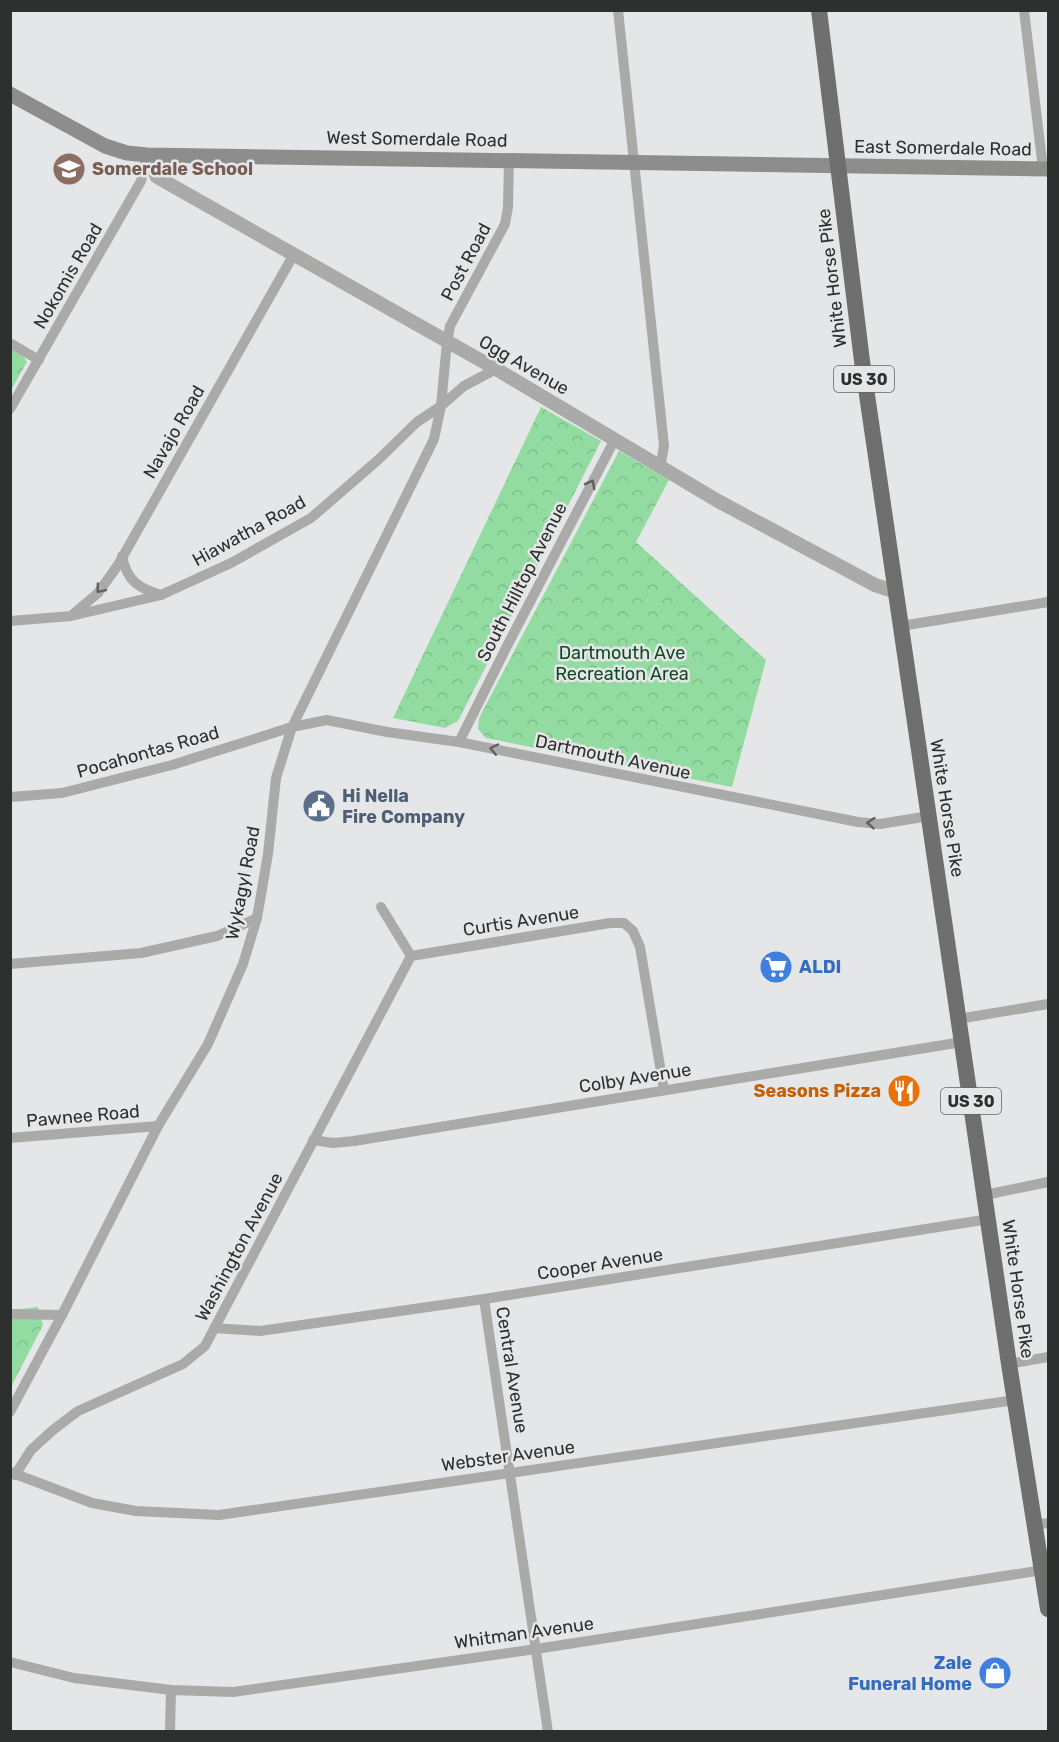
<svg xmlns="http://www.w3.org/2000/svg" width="1059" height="1742" font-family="Rubik,sans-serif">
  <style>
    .forest { fill: url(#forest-crowns) }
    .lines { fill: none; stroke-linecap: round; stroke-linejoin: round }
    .minor { stroke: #aaaaa9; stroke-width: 10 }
    .tertiary { stroke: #aaaaa9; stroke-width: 14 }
    .secondary { stroke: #8d8d8c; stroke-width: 15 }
    .trunk { stroke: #6f6f6e; stroke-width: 16 }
    .oneway { stroke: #606060 }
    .labels { text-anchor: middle; stroke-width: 5; stroke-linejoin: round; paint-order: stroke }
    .shield { fill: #e5e6e7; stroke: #656666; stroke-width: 1.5 }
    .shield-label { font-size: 16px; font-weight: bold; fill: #2e2f2f }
    .street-label { font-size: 18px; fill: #2e2f2f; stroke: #e5e6e7 }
    .education-label { font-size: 18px; font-weight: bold; fill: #785e54; stroke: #e5e6e7; text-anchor: start }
    .park-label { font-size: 18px; fill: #0e4a22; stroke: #e5e6e7 }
    .service-label { font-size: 18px; font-weight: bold; fill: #4e5e75; stroke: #e5e6e7; text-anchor: start }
    .shop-label { font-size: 18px; font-weight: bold; fill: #366cbe; stroke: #e5e6e7; text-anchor: start }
    .food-label { font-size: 18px; font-weight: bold; fill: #c56008; stroke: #e5e6e7; text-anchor: end }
  </style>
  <defs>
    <pattern id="forest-crowns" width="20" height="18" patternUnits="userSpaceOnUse" patternTransform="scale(1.5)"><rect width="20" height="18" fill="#93dca1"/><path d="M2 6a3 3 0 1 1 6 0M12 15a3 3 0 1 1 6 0" fill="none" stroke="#7fbd8b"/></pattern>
  </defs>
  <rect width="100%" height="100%" fill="#e5e6e7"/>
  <g class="forest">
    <path d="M11,349L24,357L27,362L11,390Z"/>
    <path d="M541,407L601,441L458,721L445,728L393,718Z"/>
    <path d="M619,451L669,480L636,542L766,660L732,787L486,738L478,729L479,718Z"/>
    <path d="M38,1307L43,1325L11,1387V1310Z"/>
  </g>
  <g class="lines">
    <g class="minor">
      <path d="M618,10L664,446L660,468"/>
      <path d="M1024,10L1043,169"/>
      <path d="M10,343L39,360"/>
      <path d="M10,409L141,181L147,155"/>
      <path d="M122,556C127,581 138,588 161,595"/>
      <path d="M72,615L98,593L118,565L294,254"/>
      <path d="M10,621L71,616L161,595L231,563L311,518L378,460L417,422L441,406L447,342L450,326L505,224L508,207L509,160"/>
      <path d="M901,626L1048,602"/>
      <path d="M459,742L507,646L615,439"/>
      <path d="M10,797L62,793L172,765L292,727L327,720L387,732L459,742L858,822L880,824L929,816"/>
      <path d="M381,907L411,956"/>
      <path d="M411,956L610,923H624L633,931L640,947L664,1090"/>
      <path d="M10,964L141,953L217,936L257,918"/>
      <path d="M958,1019L1048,1004"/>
      <path d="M10,1138L158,1126"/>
      <path d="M313,1140L333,1143L354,1141L962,1042"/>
      <path d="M985,1195L1048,1182"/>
      <path d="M484,1299L548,1732"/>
      <path d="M10,1314L62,1315"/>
      <path d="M214,1328L260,1331L484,1299L989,1219"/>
      <path d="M1009,1364L1048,1357"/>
      <path d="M10,1412L62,1315L158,1126L208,1044L243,964L257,918L268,854L276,778L292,727L434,439L441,406L464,386L496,369"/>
      <path d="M10,1472L92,1503L136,1511L219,1515L1015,1400"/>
      <path d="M15,1475L31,1450L53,1430L78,1411L183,1364L205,1346L411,956"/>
      <path d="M1034,1525L1048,1523"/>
      <path d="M10,1662L74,1678L171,1690L233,1692L536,1649L1043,1570"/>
      <path d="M170,1732L171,1690"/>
    </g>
    <path class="tertiary" d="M147,155L157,177L496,369L718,501L875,585L896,592"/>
    <path class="secondary" d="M10,94L105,146L127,153L147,155L1048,169"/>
    <path class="trunk" d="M819,10L862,361L1009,1364L1048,1609"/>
  </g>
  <defs><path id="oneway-chevron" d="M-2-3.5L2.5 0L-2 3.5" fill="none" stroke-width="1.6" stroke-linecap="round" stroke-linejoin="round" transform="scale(1.5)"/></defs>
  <g class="oneway">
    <use href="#oneway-chevron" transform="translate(591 484) rotate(-62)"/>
    <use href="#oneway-chevron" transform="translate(100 589) rotate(130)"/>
    <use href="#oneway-chevron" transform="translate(494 749) rotate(-168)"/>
    <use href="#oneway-chevron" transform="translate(871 823) rotate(-176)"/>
  </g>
  <defs>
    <symbol id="school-disc" viewBox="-11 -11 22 22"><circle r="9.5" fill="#8d6e63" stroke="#e5e6e7"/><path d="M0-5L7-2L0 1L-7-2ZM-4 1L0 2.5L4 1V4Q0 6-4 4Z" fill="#fff"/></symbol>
    <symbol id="civic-disc" viewBox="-11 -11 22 22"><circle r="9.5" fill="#5c6f8a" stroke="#e5e6e7"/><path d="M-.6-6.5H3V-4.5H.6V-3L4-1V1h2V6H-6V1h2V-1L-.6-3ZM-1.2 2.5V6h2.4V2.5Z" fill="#fff"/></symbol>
    <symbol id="supermarket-disc" viewBox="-11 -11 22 22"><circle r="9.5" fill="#3f7fe0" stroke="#e5e6e7"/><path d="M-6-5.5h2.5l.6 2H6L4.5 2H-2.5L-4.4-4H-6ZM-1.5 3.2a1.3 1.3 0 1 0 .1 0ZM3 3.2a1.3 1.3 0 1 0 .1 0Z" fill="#fff"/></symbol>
    <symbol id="restaurant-disc" viewBox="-11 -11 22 22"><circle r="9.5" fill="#e8710a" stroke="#e5e6e7"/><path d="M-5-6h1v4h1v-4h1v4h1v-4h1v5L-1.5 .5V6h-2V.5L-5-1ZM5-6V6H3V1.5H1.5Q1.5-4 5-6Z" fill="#fff"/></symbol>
    <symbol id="shop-disc" viewBox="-11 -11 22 22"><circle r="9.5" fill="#3f7fe0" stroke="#e5e6e7"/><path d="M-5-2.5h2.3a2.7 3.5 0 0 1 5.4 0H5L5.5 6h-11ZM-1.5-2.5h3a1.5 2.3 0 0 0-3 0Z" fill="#fff"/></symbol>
  </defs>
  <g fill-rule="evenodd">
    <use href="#school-disc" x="50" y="150" width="38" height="38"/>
    <use href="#civic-disc" x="300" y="787" width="38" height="38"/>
    <use href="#supermarket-disc" x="757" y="948" width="38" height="38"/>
    <use href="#restaurant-disc" x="885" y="1072" width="38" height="38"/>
    <use href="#shop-disc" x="976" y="1654" width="38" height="38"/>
  </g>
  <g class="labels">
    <g class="shield">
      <rect x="834" y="366" width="60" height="26" rx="4.5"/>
      <rect x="941" y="1088" width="60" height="26" rx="4.5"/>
    </g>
    <g class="shield-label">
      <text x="864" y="385">US 30</text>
      <text x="971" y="1107">US 30</text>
    </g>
    <g class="street-label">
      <text transform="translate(417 139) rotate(1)" y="6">West Somerdale Road</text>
      <text transform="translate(943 148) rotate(1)" y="6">East Somerdale Road</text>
      <text transform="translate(466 262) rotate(-62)" y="6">Post Road</text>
      <text transform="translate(68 276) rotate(-60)" y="6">Nokomis Road</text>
      <text transform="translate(832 278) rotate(-97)" y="6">White Horse Pike</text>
      <text transform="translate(524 365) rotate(30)" y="6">Ogg Avenue</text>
      <text transform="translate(174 432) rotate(-60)" y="6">Navajo Road</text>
      <text transform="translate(249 531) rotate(-29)" y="6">Hiawatha Road</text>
      <text transform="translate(522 582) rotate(-63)" y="6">South Hilltop Avenue</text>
      <text transform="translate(148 752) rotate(-16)" y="6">Pocahontas Road</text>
      <text transform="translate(613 757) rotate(12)" y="6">Dartmouth Avenue</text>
      <text transform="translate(947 808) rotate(81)" y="6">White Horse Pike</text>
      <text transform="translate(243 883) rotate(-79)" y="6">Wykagyl Road</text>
      <text transform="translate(521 921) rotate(-9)" y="6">Curtis Avenue</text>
      <text transform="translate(635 1078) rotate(-9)" y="6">Colby Avenue</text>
      <text transform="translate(83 1116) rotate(-5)" y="6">Pawnee Road</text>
      <text transform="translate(239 1247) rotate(-62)" y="6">Washington Avenue</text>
      <text transform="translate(600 1264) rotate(-9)" y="6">Cooper Avenue</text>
      <text transform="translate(1018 1289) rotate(82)" y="6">White Horse Pike</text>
      <text transform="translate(512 1370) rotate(81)" y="6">Central Avenue</text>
      <text transform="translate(508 1456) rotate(-8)" y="6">Webster Avenue</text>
      <text transform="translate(524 1633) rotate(-8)" y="6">Whitman Avenue</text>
    </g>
    <g class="education-label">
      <text x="92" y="175">Somerdale School</text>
    </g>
    <g class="park-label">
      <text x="622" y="659">Dartmouth Ave<tspan x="622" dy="21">Recreation Area</tspan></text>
    </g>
    <g class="service-label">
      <text x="342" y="802">Hi Nella<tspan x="342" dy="21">Fire Company</tspan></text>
    </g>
    <g class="shop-label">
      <text x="799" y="973">ALDI</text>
      <text x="972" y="1669" text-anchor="end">Zale<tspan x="972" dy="21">Funeral Home</tspan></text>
    </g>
    <g class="food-label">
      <text x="881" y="1097">Seasons Pizza</text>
    </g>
  </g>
  <rect width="1059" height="1742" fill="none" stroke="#2e2f2f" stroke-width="24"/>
</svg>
